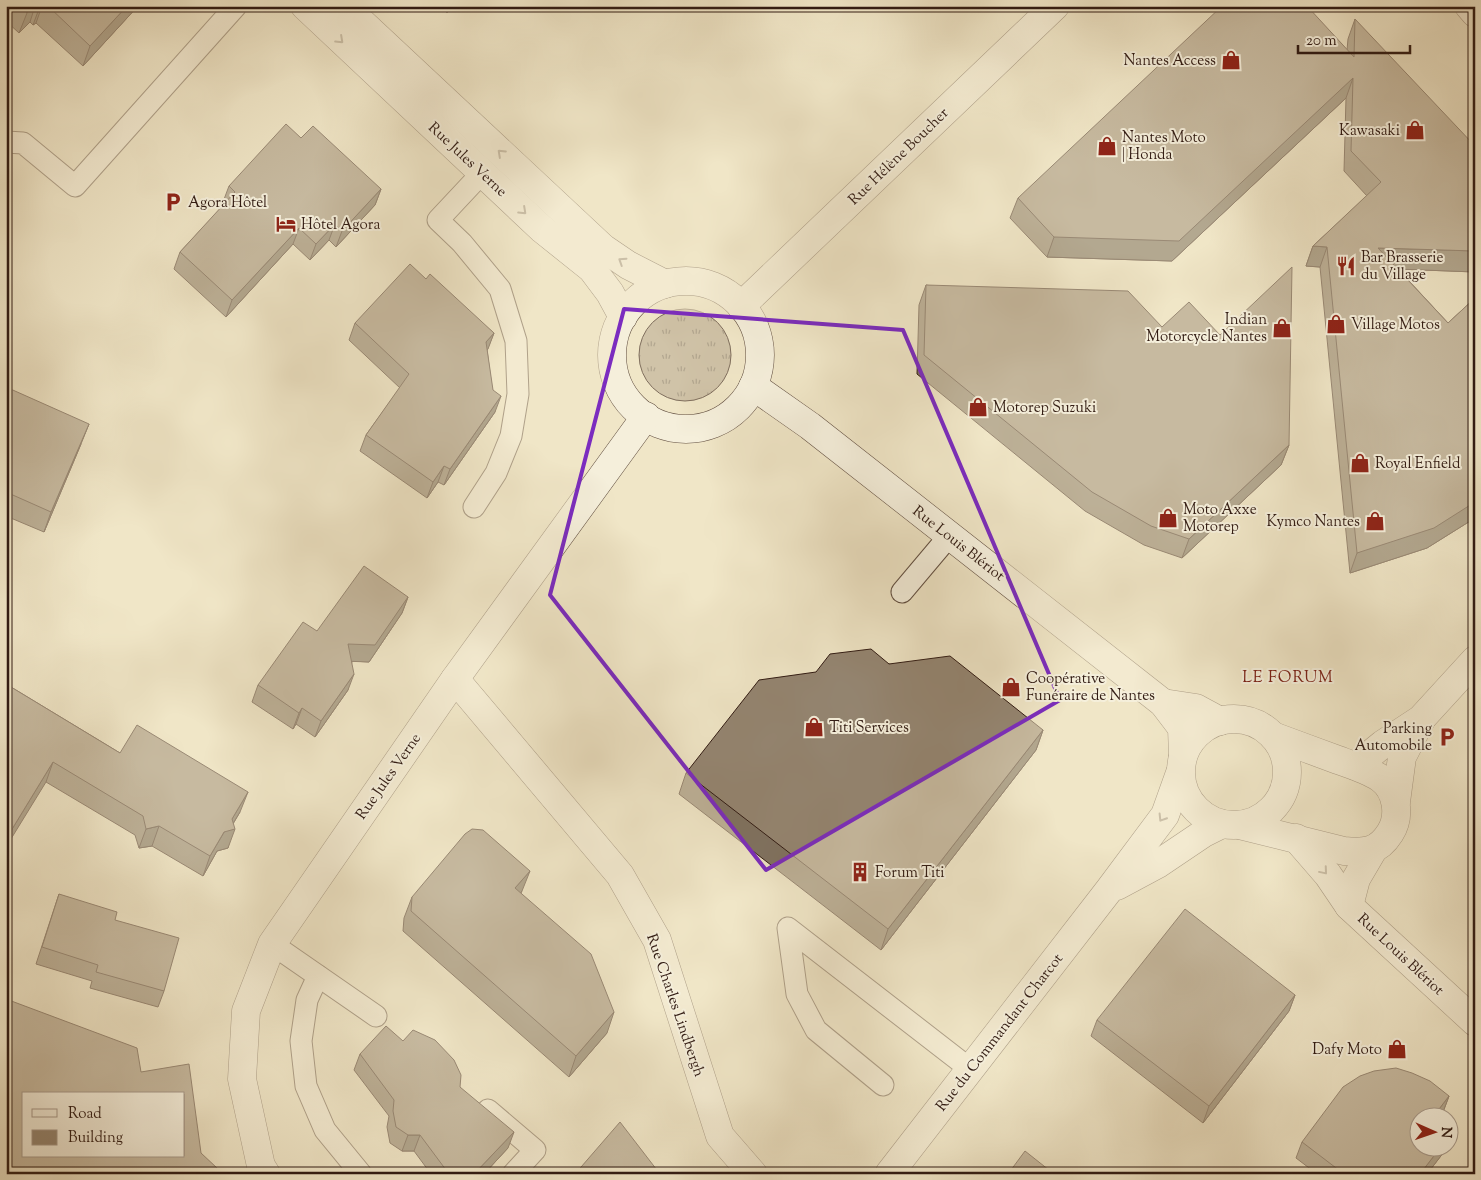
<svg xmlns="http://www.w3.org/2000/svg" width="1481" height="1180" font-family="'Sorts Mill Goudy',serif">
  <style>
    .grass { fill: url(#grass-tufts); stroke: #806f5e }
    .lines { fill: none; stroke-linecap: round; stroke-linejoin: round }
    .lane-casing { stroke: #614e40; stroke-width: 23 }
    .street-casing { stroke: #614e40; stroke-width: 29 }
    .lane { stroke: #f5efdb; stroke-width: 21 }
    .street { stroke: #f5efdb; stroke-width: 28 }
    .wall { fill: #7f7261; stroke: #311b13 }
    .shaded-wall { fill: #685d4f; stroke: #311b13 }
    .building { fill: #948571; stroke: #311b13; fill-rule: evenodd }
    .oneway { stroke: #9d9081 }
    .marked { fill: none; stroke: #7b2cbf; stroke-width: 4; stroke-linejoin: round }
    .labels { text-anchor: middle; stroke-width: 4; stroke-linejoin: round; paint-order: stroke }
    .poi-label { font-size: 15px; fill: #311b13; stroke: #f5efdb; text-anchor: start }
    .street-label { font-size: 15px; fill: #311b13; stroke: #f5efdb }
    .neighbourhood-label { font-size: 16px; letter-spacing: 1px; fill: #7a1f14; stroke: #f5efdb }
  </style>
  <defs>
    <pattern id="grass-tufts" width="24" height="20" patternUnits="userSpaceOnUse" patternTransform="scale(1.25)"><rect width="24" height="20" fill="#d0c3a8"/><path d="M3 7l-1-3M5 7V3M7 7l1-3M15 17l-1-3M17 17v-4M19 17l1-3" fill="none" stroke="#b3a790"/></pattern>
  </defs>
  <rect width="100%" height="100%" fill="#f0e6c7"/>
  <filter id="stains"><feTurbulence type="fractalNoise" baseFrequency=".004" numOctaves="4"/><feColorMatrix values="0 0 0 0 .2 0 0 0 0 .09 0 0 0 0 .02 0 0 0 .5 -.17"/></filter>
  <radialGradient id="worn" r=".72"><stop offset=".6" stop-color="#630" stop-opacity="0"/><stop offset="1" stop-color="#630" stop-opacity=".3"/></radialGradient>
  <circle class="grass" cx="685" cy="355" r="46"/>
  <g class="lines">
    <defs>
      <g id="lane">
        <path d="M6,142L23,143L75,186L236,6"/>
        <path d="M474,507L496,473L511,436L518,394L516,341L500,289L462,243L438,220L482,173"/>
        <path d="M902,592L950,535"/>
        <path d="M272,944L376,1016"/>
        <path d="M318,976L307,1000L301,1041L306,1086L325,1130L361,1174"/>
        <path d="M883,1085L816,1030L797,994L788,928L970,1069"/>
        <path d="M488,1110L535,1150L513,1174"/>
      </g>
      <g id="street">
        <path d="M305,6L542,229L592,269L610,293L623,317"/>
        <path d="M344,6L603,248L628,265L665,284"/>
        <path d="M1469,6L1475,13"/>
        <circle cx="686" cy="355" r="74"/>
        <path d="M741,306L1055,6"/>
        <path d="M753,386L810,426L1163,703L1182,728L1183,756"/>
        <path d="M455,679L620,875L657,940L720,1136L753,1174"/>
        <path d="M1163,703L1196,708L1220,721"/>
        <circle cx="1234" cy="772" r="53"/>
        <path d="M1356,766L1383,744L1421,719L1475,660"/>
        <path d="M1396,802L1402,757L1421,720"/>
        <path d="M1239,825L1344,851C1365,853 1378,852 1390,833C1401,816 1397,790 1380,778C1368,770 1352,765 1338,760C1316,752 1295,744 1273,736"/>
        <path d="M1296,838L1328,875L1349,906L1475,1022"/>
        <path d="M1117,886L1158,864L1204,833L1222,824"/>
        <path d="M1349,906L1356,879L1373,850"/>
        <path d="M266,1174L261,1166L242,1079L246,1011L272,944L455,679L646,416"/>
        <path d="M889,1174L1109,890L1165,815L1180,773"/>
      </g>
    </defs>
    <use href="#lane" class="lane-casing"/>
    <use href="#street" class="street-casing"/>
    <use href="#lane" class="lane"/>
    <use href="#street" class="street"/>
  </g>
  <g class="wall">
    <path d="M6,6H138L83,66L36,23L33,25L30,22L19,33L6,21Z"/>
    <path d="M440,6H453L447,13Z"/>
    <path d="M1355,19L1475,272L1398,269L1448,323L1475,298V518L1427,548L1350,573L1320,267L1306,266L1313,246L1367,196L1344,171L1346,98L1172,261L1047,257L1010,218L1018,198L1347,50L1348,39Z"/>
    <path d="M301,138L381,189L375,205L336,247L329,240L310,260L293,244L226,317L174,269L180,252L225,204L223,202L229,186Z"/>
    <path d="M426,279L494,333L487,350L495,412L444,485L438,482L427,498L360,451L366,435L400,388L349,340L355,323Z"/>
    <path d="M926,285L1162,327L1289,445L1281,465L1182,558L1144,545L1085,511L917,374L919,305Z"/>
    <path d="M6,387L81,444L44,532L6,516Z"/>
    <path d="M408,597L402,613L369,662L352,661L348,690L315,737L296,724L293,729L252,702L258,685L317,631Z"/>
    <path d="M889,664L1043,730L1036,750L881,950L679,794L686,773Z"/>
    <path d="M6,684L120,753L240,812L233,824L228,848L217,851L203,876L152,846L139,848L135,835L46,782Z"/>
    <path d="M522,891L521,893L607,1033L569,1077L403,931L404,918L412,897Z"/>
    <path d="M59,894L164,991L158,1007L90,988L92,981L36,964Z"/>
    <path d="M1295,995L1289,1011L1203,1123L1091,1036L1097,1020Z"/>
    <path d="M360,1054L460,1087L508,1148L484,1174H431L414,1151H402L390,1143L387,1127L389,1116L354,1070Z"/>
    <path d="M1449,1096L1443,1112L1418,1148H1447L1427,1174H1317L1296,1158L1302,1142Z"/>
  </g>
  <g class="shaded-wall">
    <path d="M33,6H35L30,22L19,33L27,13Z"/>
    <path d="M40,6H42L36,23L33,25Z"/>
    <path d="M127,6H138L83,66L90,46Z"/>
    <path d="M450,6H453L447,13Z"/>
    <path d="M1353,78L1346,98L1172,261L1047,257L1054,237Z"/>
    <path d="M381,189L375,205L336,247L342,231Z"/>
    <path d="M335,224L329,240L310,260L316,244Z"/>
    <path d="M299,228L293,244L226,317L232,300Z"/>
    <path d="M1313,246L1327,247L1320,267L1306,266Z"/>
    <path d="M1378,248L1475,251V272L1370,268Z"/>
    <path d="M494,333L488,349L480,358L486,342Z"/>
    <path d="M501,396L495,412L444,485L450,469Z"/>
    <path d="M89,424L81,444L44,532L51,512Z"/>
    <path d="M1289,445L1281,465L1182,558L1189,539Z"/>
    <path d="M444,466L438,482L427,498L433,482Z"/>
    <path d="M1475,502V518L1427,548L1350,573L1357,553Z"/>
    <path d="M408,597L402,613L369,662L343,661L348,644Z"/>
    <path d="M354,674L348,690L315,737L321,721Z"/>
    <path d="M302,708L296,724L293,729L299,713Z"/>
    <path d="M1043,730L1036,750L881,950L888,929Z"/>
    <path d="M53,762L46,782L6,847V839Z"/>
    <path d="M248,792L240,812L229,830L235,829L228,848L217,851L203,876L210,856Z"/>
    <path d="M159,826L152,846L139,848L146,829Z"/>
    <path d="M530,871L522,891L507,909L515,888Z"/>
    <path d="M1295,995L1289,1011L1203,1123L1209,1106Z"/>
    <path d="M614,1012L607,1033L569,1077L576,1056Z"/>
    <path d="M1449,1096L1443,1112L1439,1118L1436,1113Z"/>
    <path d="M1455,1129L1448,1145V1137Z"/>
    <path d="M514,1132L508,1148L484,1174H474Z"/>
    <path d="M408,1135H420L414,1151H402Z"/>
    <path d="M1440,1148H1447L1427,1174H1420Z"/>
  </g>
  <g class="building">
    <path d="M20,6H33L27,13Z"/>
    <path d="M48,6H127L90,46Z"/>
    <path d="M1222,6H1307L1354,57L1355,19L1475,146V251L1378,248L1448,323L1475,298V502L1434,528L1357,553L1327,247L1313,246L1381,182L1351,151L1353,78L1179,241L1054,237L1018,198Z"/>
    <path d="M286,124L301,138L313,126L381,189L342,231L335,224L316,244L299,228L232,300L180,252L235,192L229,186Z"/>
    <path d="M410,264L426,279L430,274L494,333L486,342L493,390L501,396L450,469L444,466L433,482L366,435L409,374L355,323Z"/>
    <path d="M1292,267L1289,445L1189,539L1151,526L1092,492L924,355L926,285L1128,291L1162,327L1189,302L1220,335Z"/>
    <path d="M6,387L89,424L51,512L6,492Z"/>
    <path d="M364,566L408,597L375,645L348,644L354,674L321,721L302,708L299,713L258,685L303,622L317,631Z"/>
    <path d="M871,649L889,664L950,656L1043,730L888,929L686,773L759,680L816,672L830,654Z"/>
    <path d="M6,684L120,753L137,725L248,792L232,819L235,829L224,832L210,856L159,826L146,829L143,816L53,762L6,839Z"/>
    <path d="M472,829L483,830L530,871L515,888L591,954L614,1012L576,1056L411,911L412,897L465,834Z"/>
    <path d="M59,894L117,912L115,920L179,938L164,991L96,972L98,965L42,947Z"/>
    <path d="M1185,909L1295,995L1209,1106L1097,1020Z"/>
    <path d="M6,999L137,1048L141,1072L189,1064L201,1153L217,1168V1174H6ZM24,1094H184V1156H24Z"/>
    <path d="M386,1026L403,1041L413,1030L435,1040L454,1060L461,1075L460,1087L514,1132L474,1174H449L420,1135H408L396,1127L393,1111L394,1100L360,1054Z"/>
    <path d="M1396,1068L1412,1073L1430,1081L1449,1096L1436,1113L1441,1118H1418V1148H1440L1420,1174H1344L1302,1142L1343,1087L1360,1076L1374,1071Z"/>
    <path d="M620,1122L660,1174H575Z"/>
    <path d="M1448,1123L1455,1129L1448,1137Z"/>
    <path d="M1025,1151L1054,1174H1008Z"/>
  </g>
  <defs><path id="oneway-chevron" d="M-2-3.5L2.5 0L-2 3.5" fill="none" stroke-width="1.6" stroke-linecap="round" stroke-linejoin="round" transform="scale(1.25)"/></defs>
  <g class="oneway">
    <use href="#oneway-chevron" transform="translate(340 40) rotate(43)"/>
    <use href="#oneway-chevron" transform="translate(501 153) rotate(-137)"/>
    <use href="#oneway-chevron" transform="translate(523 211) rotate(43)"/>
    <use href="#oneway-chevron" transform="translate(622 261) rotate(-147)"/>
    <use href="#oneway-chevron" transform="translate(1162 818) rotate(122)"/>
    <use href="#oneway-chevron" transform="translate(1324 871) rotate(50)"/>
  </g>
  <path d="M0 0H1481V1180H0ZM624,309L903,330L1060,700L766,870L550,595Z" fill="#f0e6c7" fill-opacity=".55" fill-rule="evenodd"/>
  <path class="marked" d="M624,309L903,330L1060,700L766,870L550,595Z"/>
  <defs>
    <symbol id="shop-bare" viewBox="-9 -9 18 18"><path d="M-5-2.5h2.3a2.7 3.5 0 0 1 5.4 0H5L5.5 6h-11ZM-1.5-2.5h3a1.5 2.3 0 0 0-3 0Z" fill="#8f2418" stroke="#f5efdb" stroke-width="2.5" paint-order="stroke"/></symbol>
    <symbol id="parking-bare" viewBox="-9 -9 18 18"><path d="M-3.5-5.5H1a3.5 3.5 0 0 1 0 7H-1V5.5H-3.5ZM-1-3.4V-.6H.8a1.4 1.4 0 0 0 0-2.8Z" fill="#8f2418" stroke="#f5efdb" stroke-width="2.5" paint-order="stroke"/></symbol>
    <symbol id="hotel-bare" viewBox="-9 -9 18 18"><path d="M-6-4.5h1.5V1H6V5H4.5V3h-9V5H-6ZM-4 0a1.8 1.8 0 1 1 3.6 0ZM.5 0V-2.5h3Q6-2.5 6 0Z" fill="#8f2418" stroke="#f5efdb" stroke-width="2.5" paint-order="stroke"/></symbol>
    <symbol id="restaurant-bare" viewBox="-9 -9 18 18"><path d="M-5-6h1v4h1v-4h1v4h1v-4h1v5L-1.5 .5V6h-2V.5L-5-1ZM5-6V6H3V1.5H1.5Q1.5-4 5-6Z" fill="#8f2418" stroke="#f5efdb" stroke-width="2.5" paint-order="stroke"/></symbol>
    <symbol id="building-bare" viewBox="-9 -9 18 18"><path d="M-4-6H4V6H1V3H-1V6H-4ZM-2.5-4.3h1.7v1.8h-1.7ZM.8-4.3h1.7v1.8H.8ZM-2.5-1h1.7V.8h-1.7ZM.8-1h1.7V.8H.8Z" fill="#8f2418" stroke="#f5efdb" stroke-width="2.5" paint-order="stroke"/></symbol>
  </defs>
  <g fill-rule="evenodd">
    <use href="#shop-bare" x="1217" y="46" width="28" height="28"/>
    <use href="#shop-bare" x="1401" y="116" width="28" height="28"/>
    <use href="#shop-bare" x="1093" y="132" width="28" height="28"/>
    <use href="#parking-bare" x="159" y="188" width="28" height="28"/>
    <use href="#hotel-bare" x="272" y="210" width="28" height="28"/>
    <use href="#restaurant-bare" x="1332" y="252" width="28" height="28"/>
    <use href="#shop-bare" x="1322" y="310" width="28" height="28"/>
    <use href="#shop-bare" x="1268" y="314" width="28" height="28"/>
    <use href="#shop-bare" x="964" y="393" width="28" height="28"/>
    <use href="#shop-bare" x="1346" y="449" width="28" height="28"/>
    <use href="#shop-bare" x="1154" y="504" width="28" height="28"/>
    <use href="#shop-bare" x="1361" y="507" width="28" height="28"/>
    <use href="#shop-bare" x="997" y="673" width="28" height="28"/>
    <use href="#shop-bare" x="800" y="713" width="28" height="28"/>
    <use href="#parking-bare" x="1433" y="723" width="28" height="28"/>
    <use href="#building-bare" x="846" y="858" width="28" height="28"/>
    <use href="#shop-bare" x="1383" y="1035" width="28" height="28"/>
  </g>
  <g class="labels">
    <g class="poi-label">
      <text x="1216" y="65" text-anchor="end">Nantes Access</text>
      <text x="1400" y="135" text-anchor="end">Kawasaki</text>
      <text x="1122" y="142">Nantes Moto<tspan x="1122" dy="17">| Honda</tspan></text>
      <text x="188" y="207">Agora Hôtel</text>
      <text x="301" y="229">Hôtel Agora</text>
      <text x="1361" y="262">Bar Brasserie<tspan x="1361" dy="17">du Village</tspan></text>
      <text x="1267" y="324" text-anchor="end">Indian<tspan x="1267" dy="17">Motorcycle Nantes</tspan></text>
      <text x="1351" y="329">Village Motos</text>
      <text x="993" y="412">Motorep Suzuki</text>
      <text x="1375" y="468">Royal Enfield</text>
      <text x="1183" y="514">Moto Axxe<tspan x="1183" dy="17">Motorep</tspan></text>
      <text x="1360" y="526" text-anchor="end">Kymco Nantes</text>
      <text x="1026" y="683">Coopérative<tspan x="1026" dy="17">Funéraire de Nantes</tspan></text>
      <text x="829" y="732">Titi Services</text>
      <text x="1432" y="733" text-anchor="end">Parking<tspan x="1432" dy="17">Automobile</tspan></text>
      <text x="875" y="877">Forum Titi</text>
      <text x="1382" y="1054" text-anchor="end">Dafy Moto</text>
    </g>
    <g class="street-label">
      <text transform="translate(898 156) rotate(-44)" y="5">Rue Hélène Boucher</text>
      <text transform="translate(468 159) rotate(43)" y="5">Rue Jules Verne</text>
      <text transform="translate(959 543) rotate(38)" y="5">Rue Louis Blériot</text>
      <text transform="translate(388 776) rotate(-55)" y="5">Rue Jules Verne</text>
      <text transform="translate(1401 954) rotate(43)" y="5">Rue Louis Blériot</text>
      <text transform="translate(676 1005) rotate(71)" y="5">Rue Charles Lindbergh</text>
      <text transform="translate(999 1032) rotate(-52)" y="5">Rue du Commandant Charcot</text>
    </g>
    <g class="neighbourhood-label">
      <text x="1288" y="682">LE FORUM</text>
    </g>
  </g>
  <rect width="1481" height="1180" fill="none" stroke="#f0e6c7" stroke-width="25"/>
  <rect x="8" y="8" width="1466" height="1165" fill="none" stroke="#311b13" stroke-width="2.5"/>
  <rect x="12" y="12" width="1456" height="1155" fill="none" stroke="#311b13"/>
  <rect x="22" y="1092" width="162" height="65" fill="#f5efdb" stroke="#a79a8b"/>
  <rect x="32" y="1109" width="25" height="8" fill="#f5efdb" stroke="#a79a8b"/>
  <text x="68" y="1118" font-size="15" fill="#311b13">Road</text>
  <rect x="32" y="1130" width="25" height="15" fill="#948571" stroke="#a79a8b"/>
  <text x="68" y="1142" font-size="15" fill="#311b13">Building</text>
  <g transform="translate(1434 1132) rotate(92)"><circle r="24" fill="#f5efdb" stroke="#a79a8b"/>
  <path d="M0-4L9 19L0 12L-9 19Z" fill="#8f2418"/>
  <text y="-8" font-size="14" font-weight="bold" text-anchor="middle" fill="#311b13">N</text>
  </g>
  <path d="M1298 45v8h112v-8" fill="none" stroke="#311b13" stroke-width="2.5"/>
  <text x="1306" y="45" font-size="15" fill="#311b13" stroke="#f5efdb" stroke-width="4" paint-order="stroke">20 m</text>
  <rect width="100%" height="100%" filter="url(#stains)"/>
  <rect width="100%" height="100%" fill="url(#worn)"/>
</svg>
